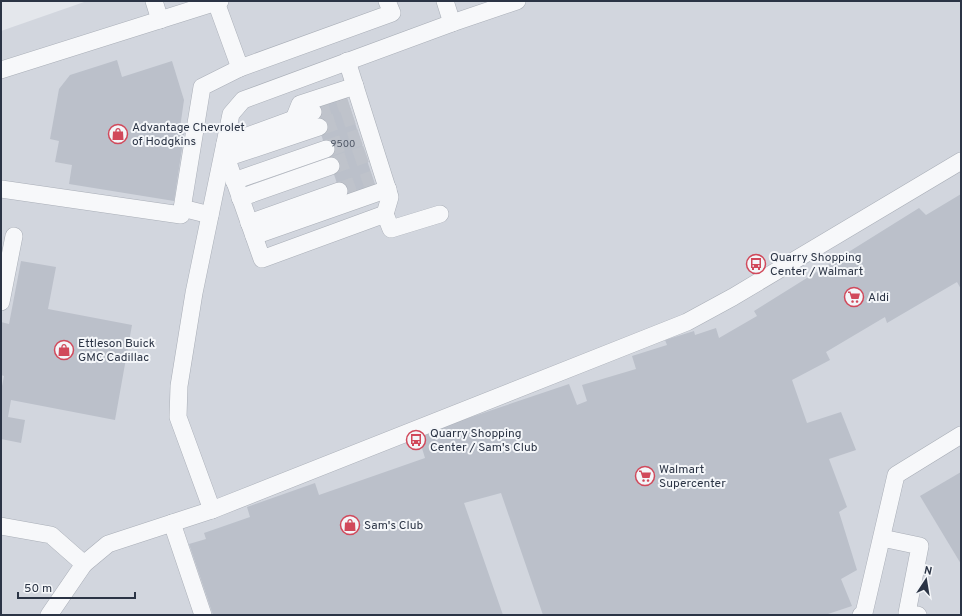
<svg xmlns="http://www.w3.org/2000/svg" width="962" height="616" font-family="Overpass,sans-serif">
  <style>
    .built { fill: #d2d6de }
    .building { fill: #bbc0ca }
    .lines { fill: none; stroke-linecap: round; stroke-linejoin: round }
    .minor-tunnel { stroke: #bfc3cb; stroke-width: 17; stroke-dasharray: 17 8; stroke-linecap: butt }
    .minor-casing { stroke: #a9aeb7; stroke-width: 18 }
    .minor { stroke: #f7f8fa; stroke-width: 17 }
    .labels { text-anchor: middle; stroke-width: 4; stroke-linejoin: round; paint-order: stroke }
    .number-label { font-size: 10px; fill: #4f5766 }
    .poi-label { font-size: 12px; fill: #2b3445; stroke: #f4f6f9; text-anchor: start }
  </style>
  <rect width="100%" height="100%" fill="#e4e7ec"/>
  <path class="built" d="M87,1H961V615H1V31Z"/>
  <g class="building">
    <path d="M117,60L122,77L172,61L184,100L180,128L185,129L174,201L69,184L72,165L55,162L59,141L50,139L59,89L70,75Z"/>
    <path d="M346,95L376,188L342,199L312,106Z"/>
    <path d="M961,194V289L957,282L887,323L885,317L826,352L830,360L792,380L807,423L841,412L856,450L829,459L847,507L839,512L857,570L841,579L852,606L825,615H543L501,493L464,503L503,615H213L189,544L206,539L204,533L250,517L247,507L315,483L319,495L425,458L418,435L569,384L577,405L587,401L582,385L636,369L632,356L667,345L665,340L694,331L695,335L716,328L719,338L757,316L754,311L919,208L926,215Z"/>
    <path d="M21,261L56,267L48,309L132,325L115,420L11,400L8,417L25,420L21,443L1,439V391L4,376L1,375V322L9,324Z"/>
    <path d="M961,472V564L920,496Z"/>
  </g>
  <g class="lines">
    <g class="minor-tunnel">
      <path d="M313,112L348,101"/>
      <path d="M319,127L353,116"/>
      <path d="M326,149L360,137"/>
      <path d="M331,166L366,154"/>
      <path d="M339,191L373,179"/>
    </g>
    <defs>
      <g id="minor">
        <path d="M154,1L160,20"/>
        <path d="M445,1L452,23"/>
        <path d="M216,2L240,68"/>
        <path d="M347,61L390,197L385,214"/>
        <path d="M1,70L220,1"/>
        <path d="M294,119L300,104L355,86"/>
        <path d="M225,144L313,112"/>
        <path d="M224,151L262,259L385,214L391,229L440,214"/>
        <path d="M226,158L319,127"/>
        <path d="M234,181L326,149"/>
        <path d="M1,189L181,215L202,87L240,68L392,13L387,1"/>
        <path d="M240,198L331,166"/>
        <path d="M182,208L210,215"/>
        <path d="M249,223L339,191"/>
        <path d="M254,236L388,189"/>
        <path d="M1,302L14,236"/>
        <path d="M212,510L178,417L179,386L194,293L231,114L243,100L452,23L517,1"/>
        <path d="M172,523L203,615"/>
        <path d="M1,526L51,535L84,564"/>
        <path d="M882,538L920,546L907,613L918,615"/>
        <path d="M49,615L84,564L108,544L212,510L687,322L733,297L961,161"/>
        <path d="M861,615L864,613L896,475L961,435"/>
      </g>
    </defs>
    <use href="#minor" class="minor-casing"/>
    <use href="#minor" class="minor"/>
  </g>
  <defs>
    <symbol id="shop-ring" viewBox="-11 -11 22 22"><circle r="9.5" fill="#f4f6f9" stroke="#d1495b" stroke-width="1.5"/><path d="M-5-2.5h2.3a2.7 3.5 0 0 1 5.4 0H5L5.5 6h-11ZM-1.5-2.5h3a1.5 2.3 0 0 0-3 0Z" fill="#d1495b"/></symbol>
    <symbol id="bus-ring" viewBox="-11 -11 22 22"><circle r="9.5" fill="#f4f6f9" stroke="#d1495b" stroke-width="1.5"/><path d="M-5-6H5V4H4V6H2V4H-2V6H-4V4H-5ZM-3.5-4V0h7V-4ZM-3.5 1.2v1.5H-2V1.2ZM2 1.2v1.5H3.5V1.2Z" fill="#d1495b"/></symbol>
    <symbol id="supermarket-ring" viewBox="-11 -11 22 22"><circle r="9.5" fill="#f4f6f9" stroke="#d1495b" stroke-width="1.5"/><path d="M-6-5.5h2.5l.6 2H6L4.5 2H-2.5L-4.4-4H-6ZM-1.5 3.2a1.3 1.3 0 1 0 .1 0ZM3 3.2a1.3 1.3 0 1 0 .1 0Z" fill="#d1495b"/></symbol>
  </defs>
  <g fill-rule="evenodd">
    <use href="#shop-ring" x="107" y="123" width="22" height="22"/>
    <use href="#bus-ring" x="745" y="253" width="22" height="22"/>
    <use href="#supermarket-ring" x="843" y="286" width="22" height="22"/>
    <use href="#shop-ring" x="53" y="339" width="22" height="22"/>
    <use href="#bus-ring" x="405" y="429" width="22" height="22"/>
    <use href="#supermarket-ring" x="634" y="465" width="22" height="22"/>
    <use href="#shop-ring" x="339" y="514" width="22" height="22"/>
  </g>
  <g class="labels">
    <g class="number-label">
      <text x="343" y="147">9500</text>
    </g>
    <g class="poi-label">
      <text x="132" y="131">Advantage Chevrolet<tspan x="132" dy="14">of Hodgkins</tspan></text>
      <text x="770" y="261">Quarry Shopping<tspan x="770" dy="14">Center / Walmart</tspan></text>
      <text x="868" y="301">Aldi</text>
      <text x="78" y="347">Ettleson Buick<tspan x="78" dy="14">GMC Cadillac</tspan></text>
      <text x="430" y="437">Quarry Shopping<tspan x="430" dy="14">Center / Sam's Club</tspan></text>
      <text x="659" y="473">Walmart<tspan x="659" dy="14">Supercenter</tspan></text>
      <text x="364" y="529">Sam's Club</text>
    </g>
  </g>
  <rect width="962" height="616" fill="none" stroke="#2b3445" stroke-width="4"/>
  <g transform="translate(926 580) rotate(12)" stroke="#f4f6f9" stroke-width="3" paint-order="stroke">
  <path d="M0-3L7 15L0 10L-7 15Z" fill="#2b3445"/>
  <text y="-6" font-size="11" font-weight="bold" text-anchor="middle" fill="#2b3445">N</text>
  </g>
  <path d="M18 592v6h117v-6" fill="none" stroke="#2b3445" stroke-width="2"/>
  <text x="24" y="592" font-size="12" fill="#2b3445" stroke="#f4f6f9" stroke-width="3" paint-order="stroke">50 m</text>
</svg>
